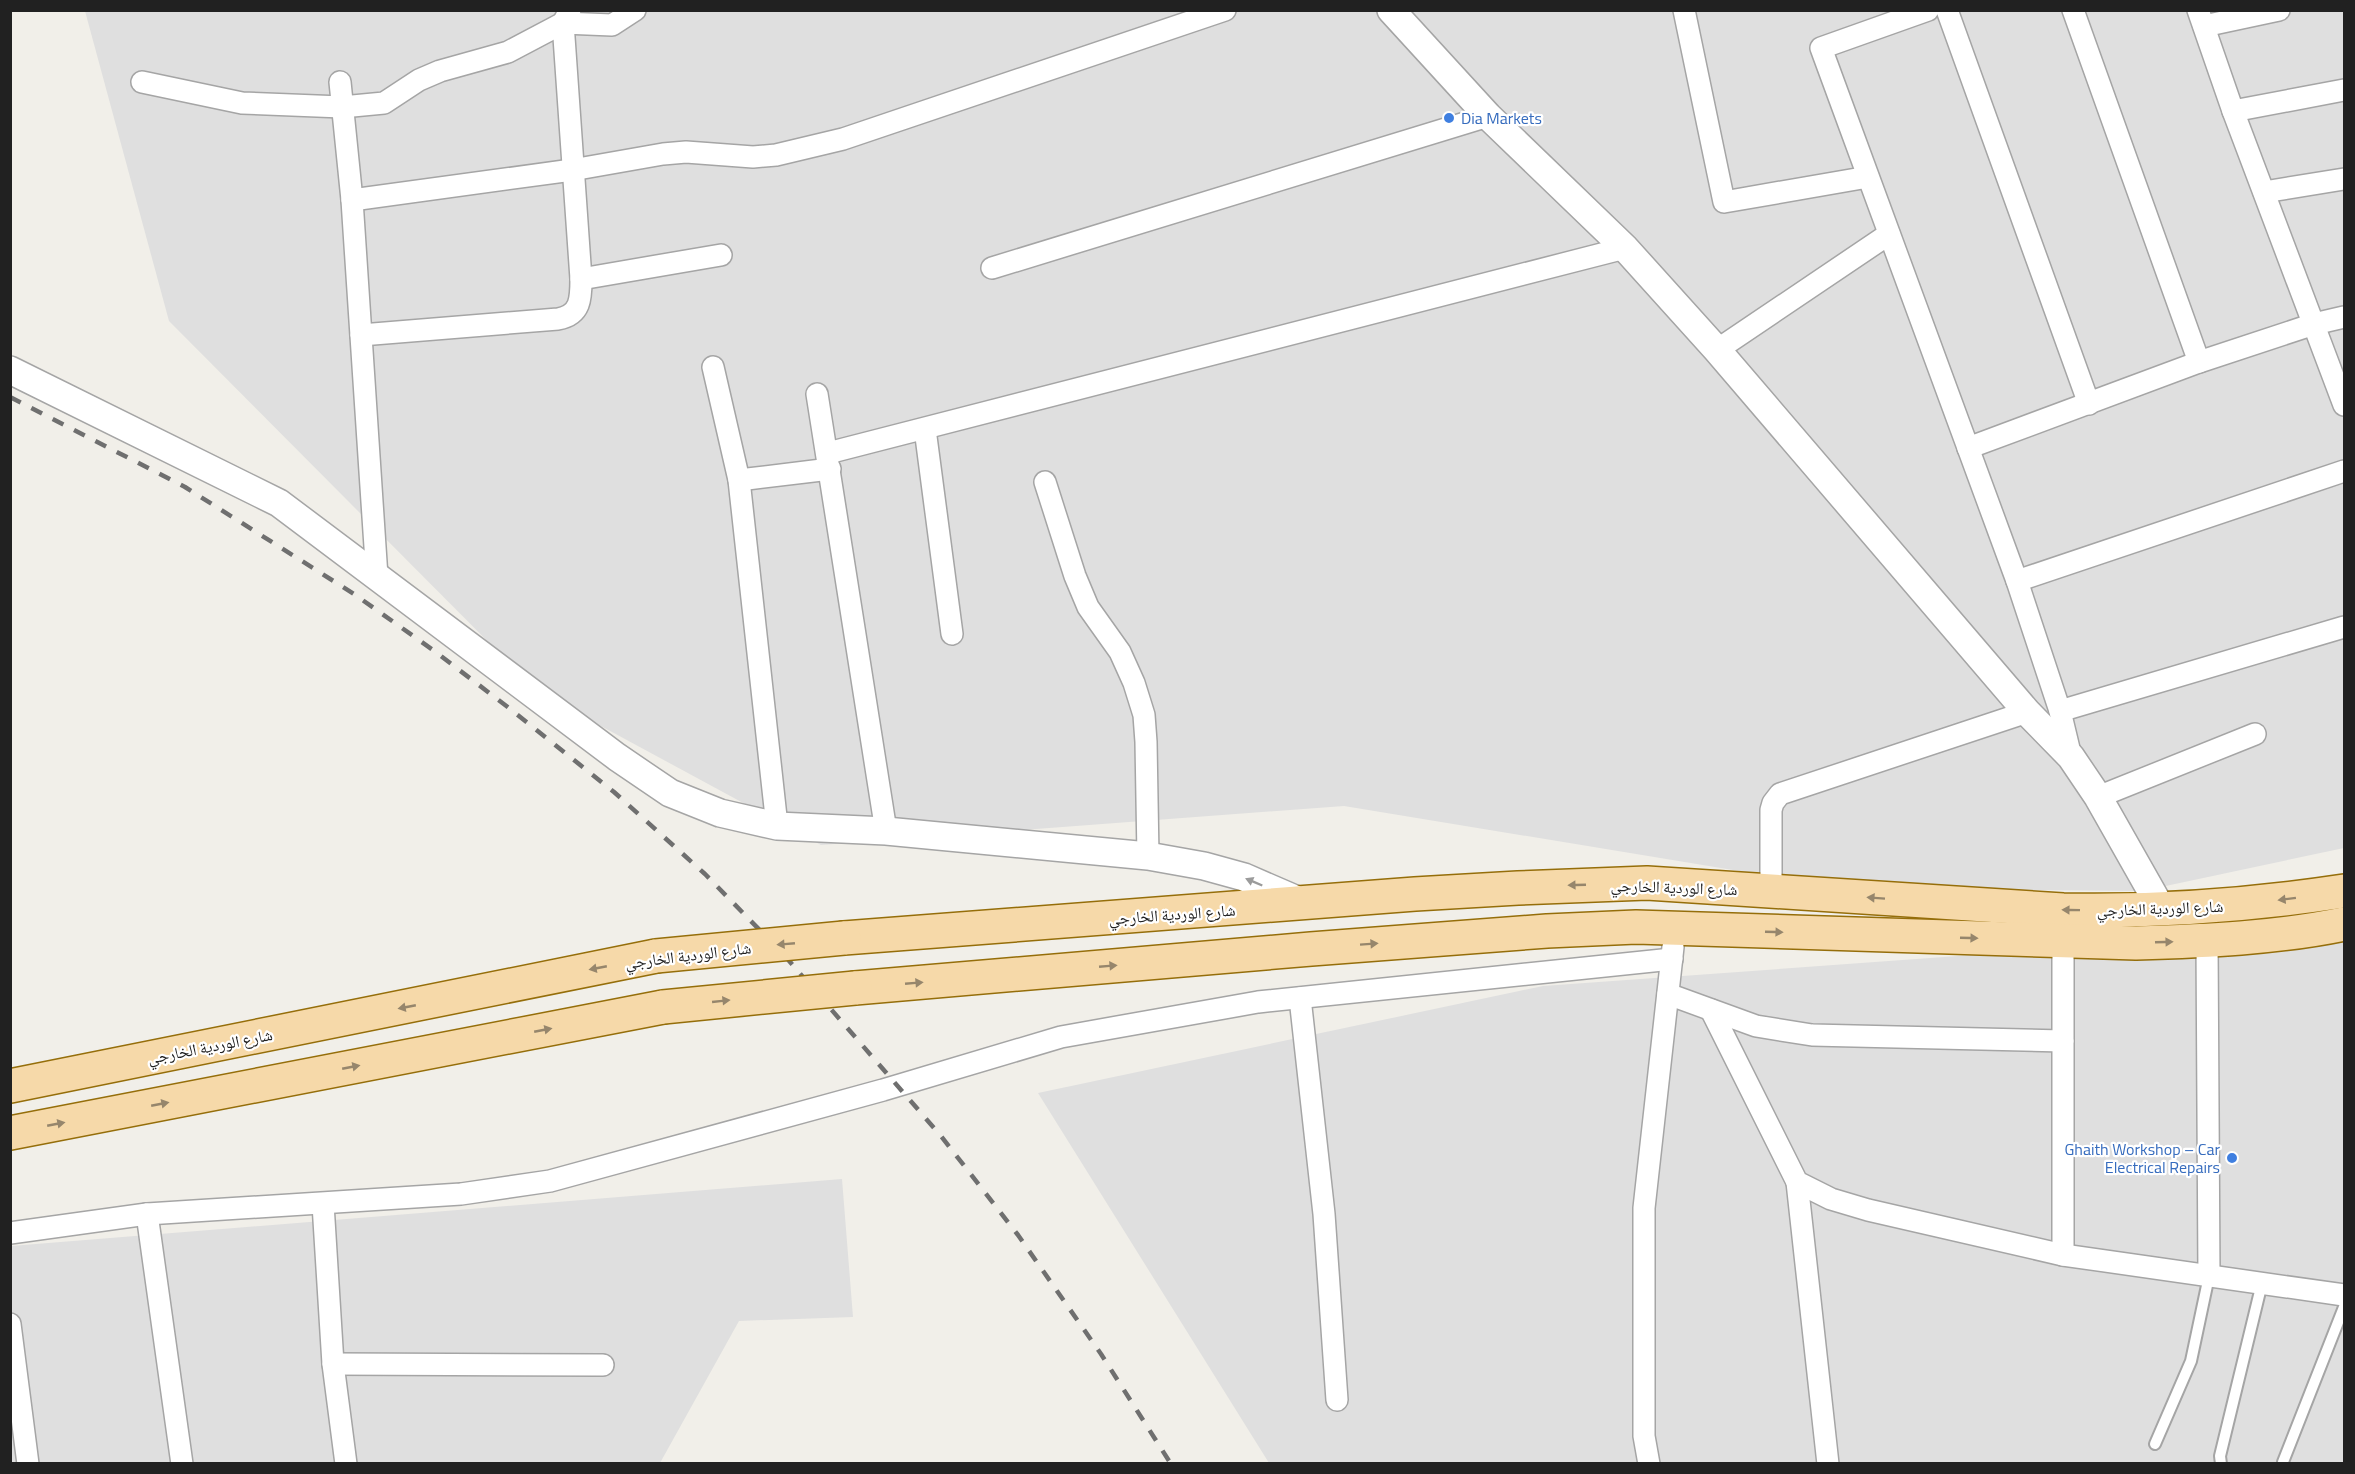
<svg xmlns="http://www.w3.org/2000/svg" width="2355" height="1474" font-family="'Titillium Web','Noto Naskh Arabic',sans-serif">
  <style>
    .residential { fill: #dfdfdf }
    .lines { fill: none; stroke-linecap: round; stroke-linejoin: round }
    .service-casing { stroke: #a5a5a5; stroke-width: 14 }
    .minor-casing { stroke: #a5a5a5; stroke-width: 24 }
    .tertiary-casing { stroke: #a5a5a5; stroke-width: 30 }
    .primary-casing { stroke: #956e0a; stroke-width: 36 }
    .service { stroke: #fff; stroke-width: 10 }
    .minor { stroke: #fff; stroke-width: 21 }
    .tertiary { stroke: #fff; stroke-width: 27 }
    .primary { stroke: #f6d9a9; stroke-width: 33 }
    .rail { stroke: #6f6f6f; stroke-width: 4.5; stroke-dasharray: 12 12; stroke-linecap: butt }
    .primary-bridge-casing { stroke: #956e0a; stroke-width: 36; stroke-linecap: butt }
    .primary-bridge { stroke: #f6d9a9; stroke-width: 33 }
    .oneway { fill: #9b9b9b }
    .oneway2 { fill: #96866c }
    .shop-dot { fill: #3f7fe0; stroke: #fff; stroke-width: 2 }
    .labels { text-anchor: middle; stroke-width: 4.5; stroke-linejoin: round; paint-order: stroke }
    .shop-label { font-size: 16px; fill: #366cbe; stroke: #fff; text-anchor: start }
    .street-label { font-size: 16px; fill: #212121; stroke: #fff }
  </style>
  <rect width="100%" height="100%" fill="#f1efe9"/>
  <g class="residential">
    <path d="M85,11H2344V848L2142,891L1843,888L1344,806L821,845L538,692L169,321Z"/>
    <path d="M2344,912V1463H1269L1038,1093L1543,986L2042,950Z"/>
    <path d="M842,1179L853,1317L739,1321L660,1463L11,1464V1246Z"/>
  </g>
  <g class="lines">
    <defs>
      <g id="service">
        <path d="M2155,1444L2191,1361L2209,1276"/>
        <path d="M2283,1462L2344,1307"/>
        <path d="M2221,1464L2220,1456L2262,1283"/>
      </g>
      <g id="minor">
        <path d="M1684,10L1724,202L1868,177"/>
        <path d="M1928,10L1821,48L2017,581L2060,711L2071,757"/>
        <path d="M1947,10L2089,404"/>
        <path d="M2073,10L2199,362"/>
        <path d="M2198,10L2233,111L2344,405"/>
        <path d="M2204,26L2279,10"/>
        <path d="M142,82L242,103L342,107L384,103L419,80L440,71L508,52L563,23L612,25L635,10"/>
        <path d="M340,82L352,200L377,577"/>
        <path d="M2233,111L2344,90"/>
        <path d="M2264,192L2344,179"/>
        <path d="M352,200L572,170L663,154L686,152L753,157L776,155L843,139L1225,10"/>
        <path d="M992,268L1488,116"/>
        <path d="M581,279L721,255"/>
        <path d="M361,335L558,319C581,315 581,298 581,279L563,23L570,10"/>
        <path d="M1717,350L1889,234"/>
        <path d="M713,367L739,480L777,826"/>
        <path d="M817,394L886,831"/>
        <path d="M925,429L952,634"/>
        <path d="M1968,448L2199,362L2314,324L2344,317"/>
        <path d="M828,453L1625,248"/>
        <path d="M739,480L830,469"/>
        <path d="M1045,482L1075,576L1088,607L1120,652L1134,683L1144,715L1146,742L1148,856"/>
        <path d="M2017,581L2344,471"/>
        <path d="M2060,711L2344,627"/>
        <path d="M2098,797L2255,734"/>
        <path d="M1771,891V810L1773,803L1780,794L2027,712"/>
        <path d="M2207,941L2209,1276"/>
        <path d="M2063,942V1255"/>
        <path d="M1668,994L1756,1026L1812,1035L2063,1041"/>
        <path d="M1300,998L1324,1214L1337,1400"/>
        <path d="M1711,1010L1797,1182L1831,1199L1868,1210L2063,1255L2344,1295"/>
        <path d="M1797,1182L1828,1464"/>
        <path d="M323,1204L333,1364L346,1464"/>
        <path d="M147,1214L182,1464"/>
        <path d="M10,1233L147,1214L461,1194L550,1181L883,1090L1061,1037L1258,1002L1672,959"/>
        <path d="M10,1324L28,1464"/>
        <path d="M333,1364L603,1365"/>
        <path d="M1649,1464L1644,1436V1208L1673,947"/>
      </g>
      <g id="tertiary">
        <path d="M1391,10L1488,116L1625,248L1717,350L2027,712L2071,757L2098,797L2162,910"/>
        <path d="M10,370L279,503L617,757L670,793L720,813L777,826L886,831L1148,856L1204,866L1244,877L1304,903"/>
      </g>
      <g id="primary">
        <path d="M844,938L1415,894L1518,888L1647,883L2063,910C2158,912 2251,905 2344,891"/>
        <path d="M855,988L1311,949L1547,931L1636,927L2136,943C2206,941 2276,938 2344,924"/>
        <path d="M10,1086L656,956"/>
        <path d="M10,1133L663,1007"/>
      </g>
    </defs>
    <use href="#service" class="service-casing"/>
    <use href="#minor" class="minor-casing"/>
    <use href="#tertiary" class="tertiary-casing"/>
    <use href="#primary" class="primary-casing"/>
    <use href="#service" class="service"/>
    <use href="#minor" class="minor"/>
    <use href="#tertiary" class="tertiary"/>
    <use href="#primary" class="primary"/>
    <path class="rail" d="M10,397L185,487L354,594L433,650L509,708L614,792L705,874L784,955L941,1136L1018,1235L1101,1354L1171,1464"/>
    <defs>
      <g id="primary-bridge">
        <path d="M656,956L844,938"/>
        <path d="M663,1007L855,988"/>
      </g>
    </defs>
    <use href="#primary-bridge" class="primary-bridge-casing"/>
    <use href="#primary-bridge" class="primary-bridge"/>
  </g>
  <defs><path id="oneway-solid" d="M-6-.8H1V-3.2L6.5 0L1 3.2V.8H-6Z" transform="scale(1.5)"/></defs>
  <use class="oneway" href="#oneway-solid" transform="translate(1254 882) rotate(-157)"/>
  <g class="oneway2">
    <use href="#oneway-solid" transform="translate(1577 885) rotate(178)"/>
    <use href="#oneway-solid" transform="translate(1876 898) rotate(-176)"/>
    <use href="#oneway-solid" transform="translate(2287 899) rotate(173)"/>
    <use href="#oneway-solid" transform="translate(2071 910) rotate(-179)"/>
    <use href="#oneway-solid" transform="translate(1774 932) rotate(2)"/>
    <use href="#oneway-solid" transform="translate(1969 938) rotate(2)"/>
    <use href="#oneway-solid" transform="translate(2164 942) rotate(-2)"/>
    <use href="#oneway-solid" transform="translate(786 944) rotate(175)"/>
    <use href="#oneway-solid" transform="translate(1369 944) rotate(-4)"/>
    <use href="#oneway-solid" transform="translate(1108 966) rotate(-5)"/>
    <use href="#oneway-solid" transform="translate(598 968) rotate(169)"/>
    <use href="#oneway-solid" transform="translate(914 983) rotate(-5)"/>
    <use href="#oneway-solid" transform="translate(721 1001) rotate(-6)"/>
    <use href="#oneway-solid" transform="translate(407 1007) rotate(169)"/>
    <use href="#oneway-solid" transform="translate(543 1030) rotate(-11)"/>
    <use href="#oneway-solid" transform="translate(351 1067) rotate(-11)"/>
    <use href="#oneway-solid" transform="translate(160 1104) rotate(-11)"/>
    <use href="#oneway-solid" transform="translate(56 1124) rotate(-11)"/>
  </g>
  <g class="shop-dot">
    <circle cx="1449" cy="118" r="6"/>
    <circle cx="2232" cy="1158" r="6"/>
  </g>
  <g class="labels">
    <g class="shop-label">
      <text x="1461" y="124">Dia Markets</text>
      <text x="2220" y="1155" text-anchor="end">Ghaith Workshop – Car<tspan x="2220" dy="18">Electrical Repairs</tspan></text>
    </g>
    <g class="street-label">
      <text transform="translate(1674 887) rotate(2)" y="6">شارع الوردية الخارجي</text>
      <text transform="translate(2160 908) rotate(-2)" y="6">شارع الوردية الخارجي</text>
      <text transform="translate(1172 914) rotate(-4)" y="6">شارع الوردية الخارجي</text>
      <text transform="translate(688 955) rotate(-7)" y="6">شارع الوردية الخارجي</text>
      <text transform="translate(210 1046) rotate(-11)" y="6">شارع الوردية الخارجي</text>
    </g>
  </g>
  <rect width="2355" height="1474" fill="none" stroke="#212121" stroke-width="24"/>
</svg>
